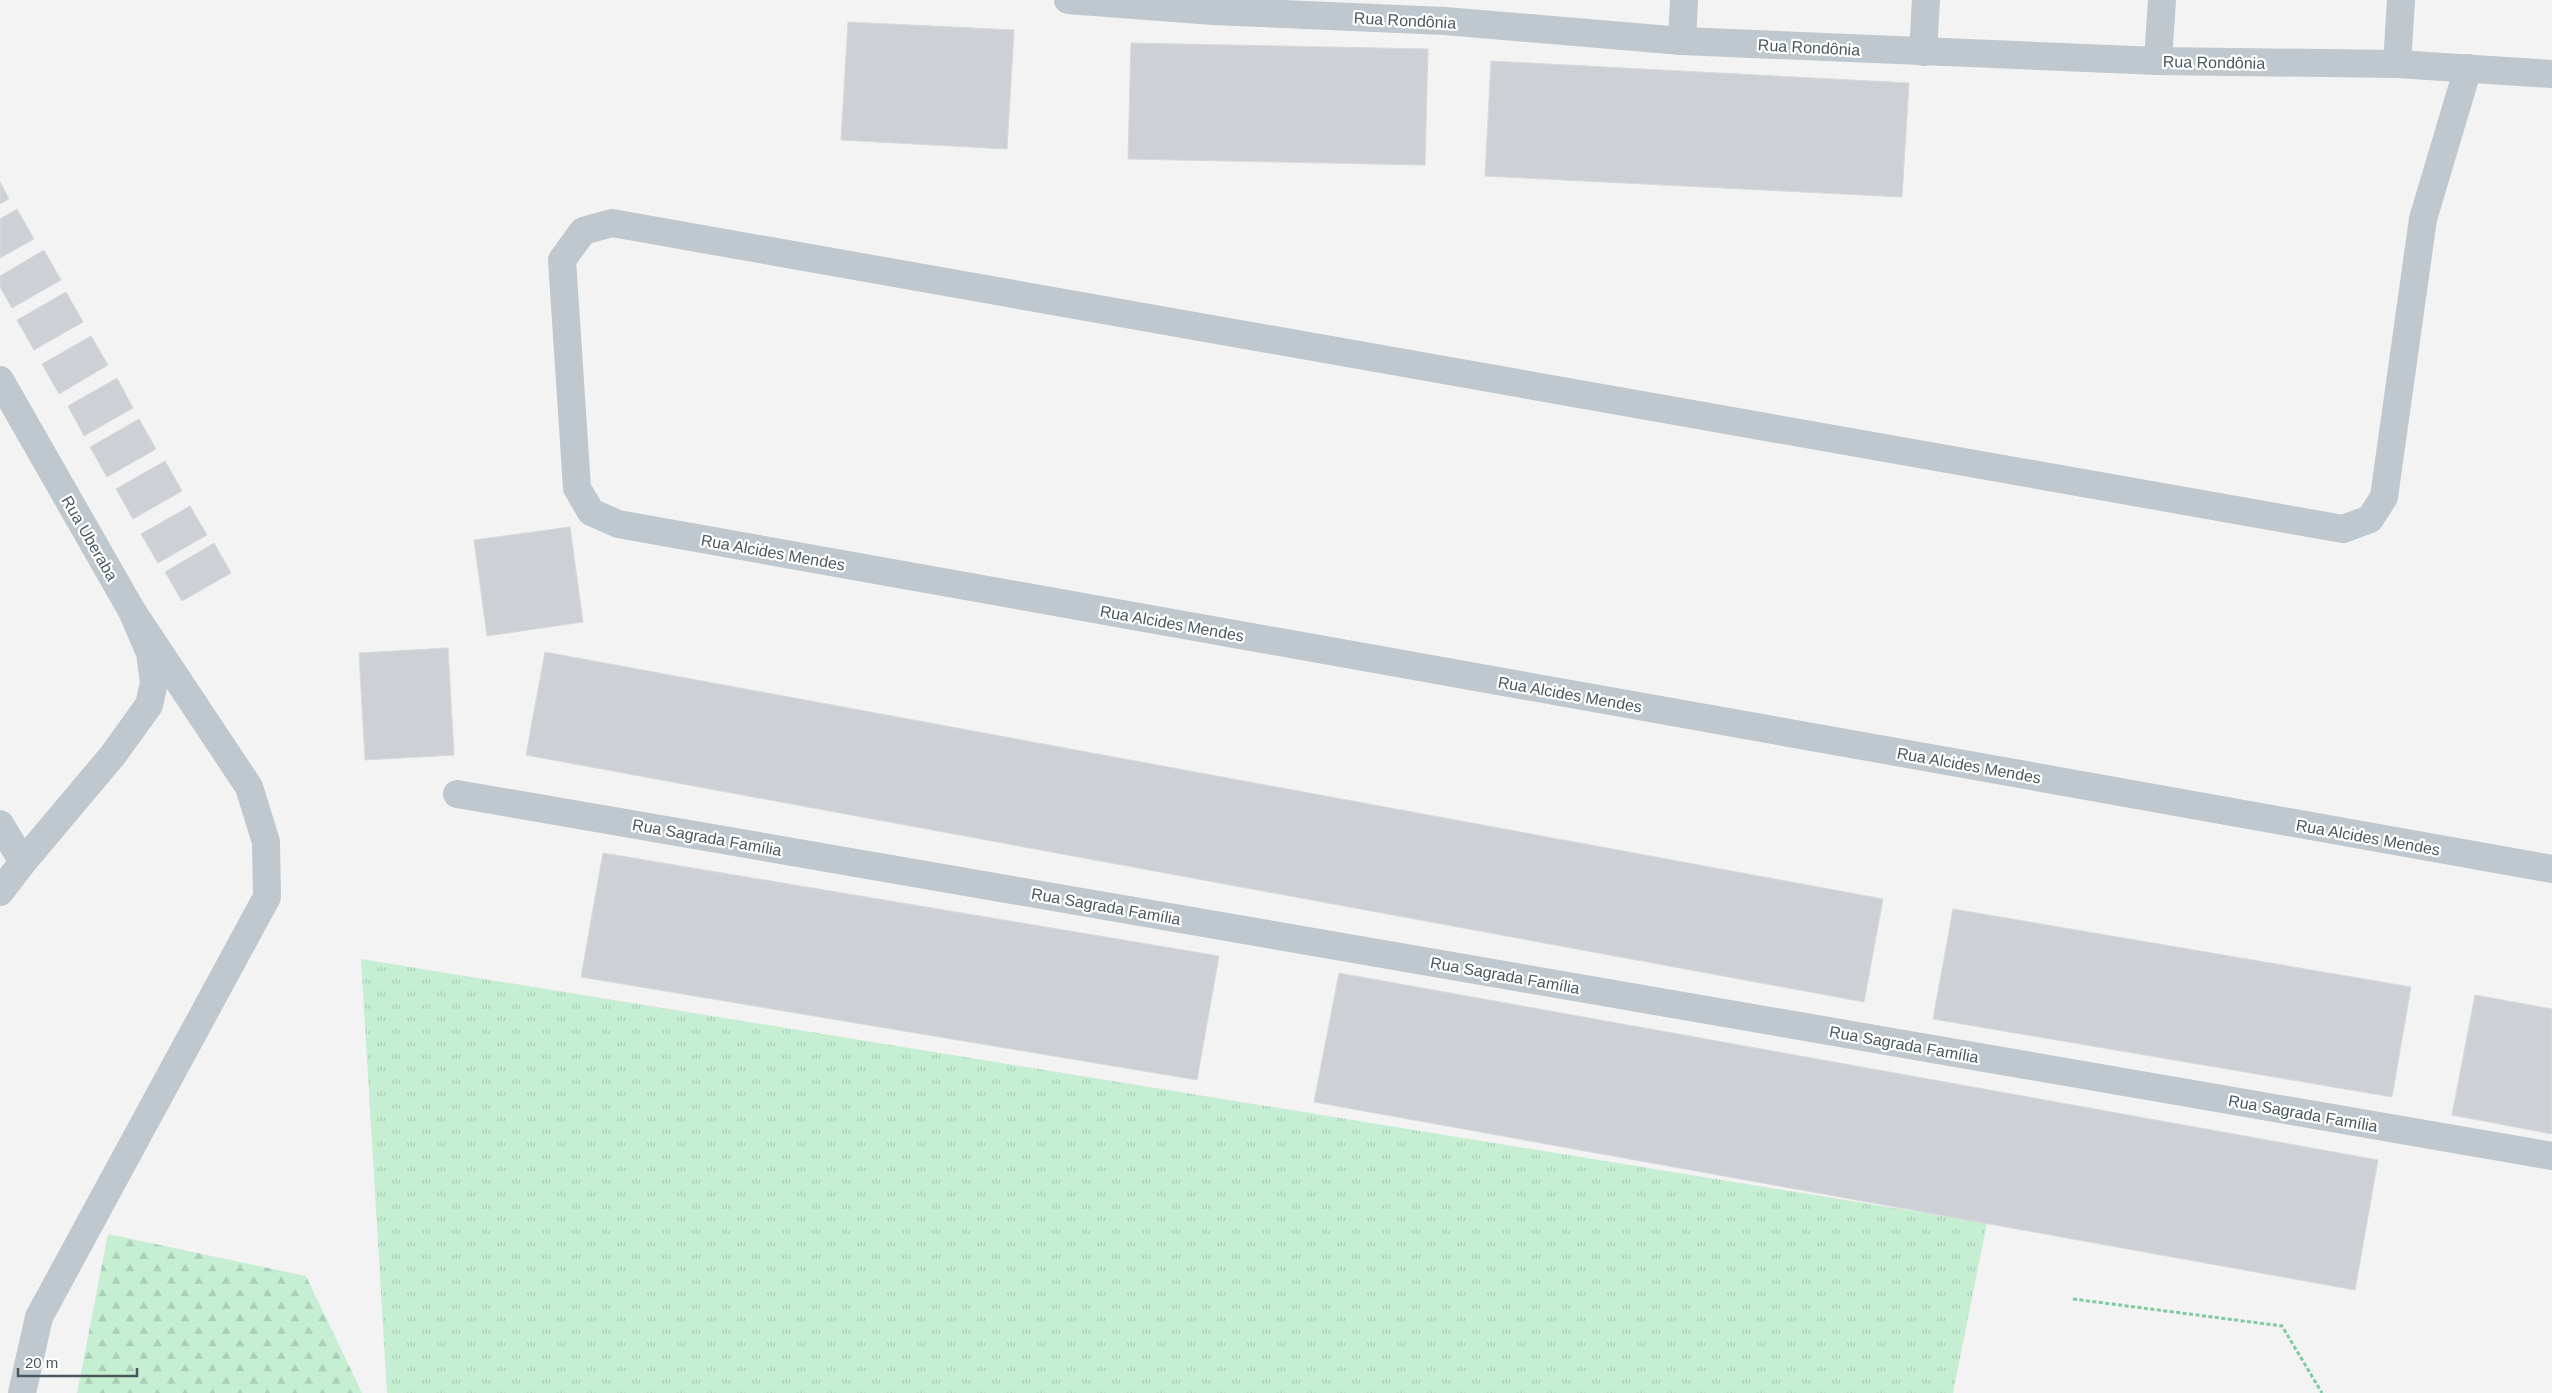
<svg xmlns="http://www.w3.org/2000/svg" width="2552" height="1393" font-family="Helvetica,sans-serif">
  <style>
    .grass { fill: url(#grass-tufts) }
    .forest { fill: url(#forest-firs) }
    .building { fill: #cdd0d4; stroke: #d7d9dd }
    .lines { fill: none; stroke-linecap: round; stroke-linejoin: round }
    .path { stroke: #7ecb9f; stroke-width: 3; stroke-dasharray: 4 2.5; stroke-linecap: butt }
    .minor { stroke: #bfc8ce; stroke-width: 28 }
    .labels { text-anchor: middle; stroke-width: 4.5; stroke-linejoin: round; paint-order: stroke }
    .street-label { font-size: 16px; fill: #4b575f; stroke: #fff }
  </style>
  <defs>
    <pattern id="grass-tufts" width="24" height="20" patternUnits="userSpaceOnUse" patternTransform="scale(1.25)"><rect width="24" height="20" fill="#c5eed2"/><path d="M3 7l-1-3M5 7V3M7 7l1-3M15 17l-1-3M17 17v-4M19 17l1-3" fill="none" stroke="#abceb7"/></pattern>
    <pattern id="forest-firs" width="22" height="20" patternUnits="userSpaceOnUse" patternTransform="scale(1.25)"><rect width="22" height="20" fill="#c5eed2"/><path d="M5 1l3.5 6h-7zM16 11l3.5 6h-7z" fill="#abceb7"/></pattern>
  </defs>
  <rect width="100%" height="100%" fill="#f4f3f3"/>
  <path class="grass" d="M361,959L1987,1223L1953,1393H387Z"/>
  <path class="forest" d="M108,1234L306,1276L362,1393H77Z"/>
  <g class="building">
    <path d="M848,22L1014,30L1007,149L841,140Z"/>
    <path d="M1131,43L1428,49L1425,165L1128,159Z"/>
    <path d="M1491,61L1909,83L1902,197L1485,176Z"/>
    <path d="M0,182L9,199L0,204Z"/>
    <path d="M17,209L34,239L0,258V219Z"/>
    <path d="M44,250L61,280L12,308L0,287V276Z"/>
    <path d="M66,292L83,322L34,350L17,320Z"/>
    <path d="M91,336L108,365L59,394L42,364Z"/>
    <path d="M117,378L133,408L84,436L68,406Z"/>
    <path d="M139,419L156,449L107,477L90,447Z"/>
    <path d="M165,461L182,491L133,519L116,489Z"/>
    <path d="M190,506L207,535L158,563L141,534Z"/>
    <path d="M570,527L583,622L487,636L474,540Z"/>
    <path d="M214,543L231,573L182,601L165,572Z"/>
    <path d="M448,648L454,755L365,760L359,653Z"/>
    <path d="M545,652L1883,899L1864,1002L526,755Z"/>
    <path d="M603,853L1219,956L1197,1080L581,977Z"/>
    <path d="M1953,909L2411,987L2392,1097L1933,1019Z"/>
    <path d="M1339,973L2378,1160L2355,1290L1314,1102Z"/>
    <path d="M2475,995L2552,1009V1134L2452,1115Z"/>
  </g>
  <g class="lines">
    <path class="path" d="M2073,1299L2282,1326L2322,1393"/>
    <g class="minor">
      <path d="M1068,0L1213,11L1445,21L1682,41L2158,61L2397,64L2552,74"/>
      <path d="M1682,41L1684,0"/>
      <path d="M1923,52L1926,0"/>
      <path d="M2158,61L2162,0"/>
      <path d="M2397,64L2401,0"/>
      <path d="M2468,68L2423,219L2384,497L2370,519L2343,529L612,223L583,231L562,260L577,488L591,512L618,524L2552,869"/>
      <path d="M0,380L132,611L150,653L154,683L149,705L113,755L23,862L0,892"/>
      <path d="M457,794L2552,1156"/>
      <path d="M0,824L23,862"/>
      <path d="M22,1393L39,1317L267,897L266,842L249,787L132,611"/>
    </g>
  </g>
  <g class="labels">
    <g class="street-label">
      <text transform="translate(1405 20) rotate(3)" y="6">Rua Rondônia</text>
      <text transform="translate(1809 47) rotate(3)" y="6">Rua Rondônia</text>
      <text transform="translate(2214 62) rotate(1)" y="6">Rua Rondônia</text>
      <text transform="translate(90 538) rotate(60)" y="6">Rua Uberaba</text>
      <text transform="translate(773 552) rotate(10)" y="6">Rua Alcides Mendes</text>
      <text transform="translate(1172 623) rotate(10)" y="6">Rua Alcides Mendes</text>
      <text transform="translate(1570 694) rotate(10)" y="6">Rua Alcides Mendes</text>
      <text transform="translate(1969 765) rotate(10)" y="6">Rua Alcides Mendes</text>
      <text transform="translate(707 837) rotate(10)" y="6">Rua Sagrada Família</text>
      <text transform="translate(2368 837) rotate(10)" y="6">Rua Alcides Mendes</text>
      <text transform="translate(1106 906) rotate(10)" y="6">Rua Sagrada Família</text>
      <text transform="translate(1505 975) rotate(10)" y="6">Rua Sagrada Família</text>
      <text transform="translate(1904 1044) rotate(10)" y="6">Rua Sagrada Família</text>
      <text transform="translate(2303 1113) rotate(10)" y="6">Rua Sagrada Família</text>
    </g>
  </g>
  <path d="M18 1368v8h119v-8" fill="none" stroke="#4b575f" stroke-width="2.5"/>
  <text x="25" y="1368" font-size="15" fill="#4b575f" stroke="#ffffff" stroke-width="4" paint-order="stroke">20 m</text>
</svg>
